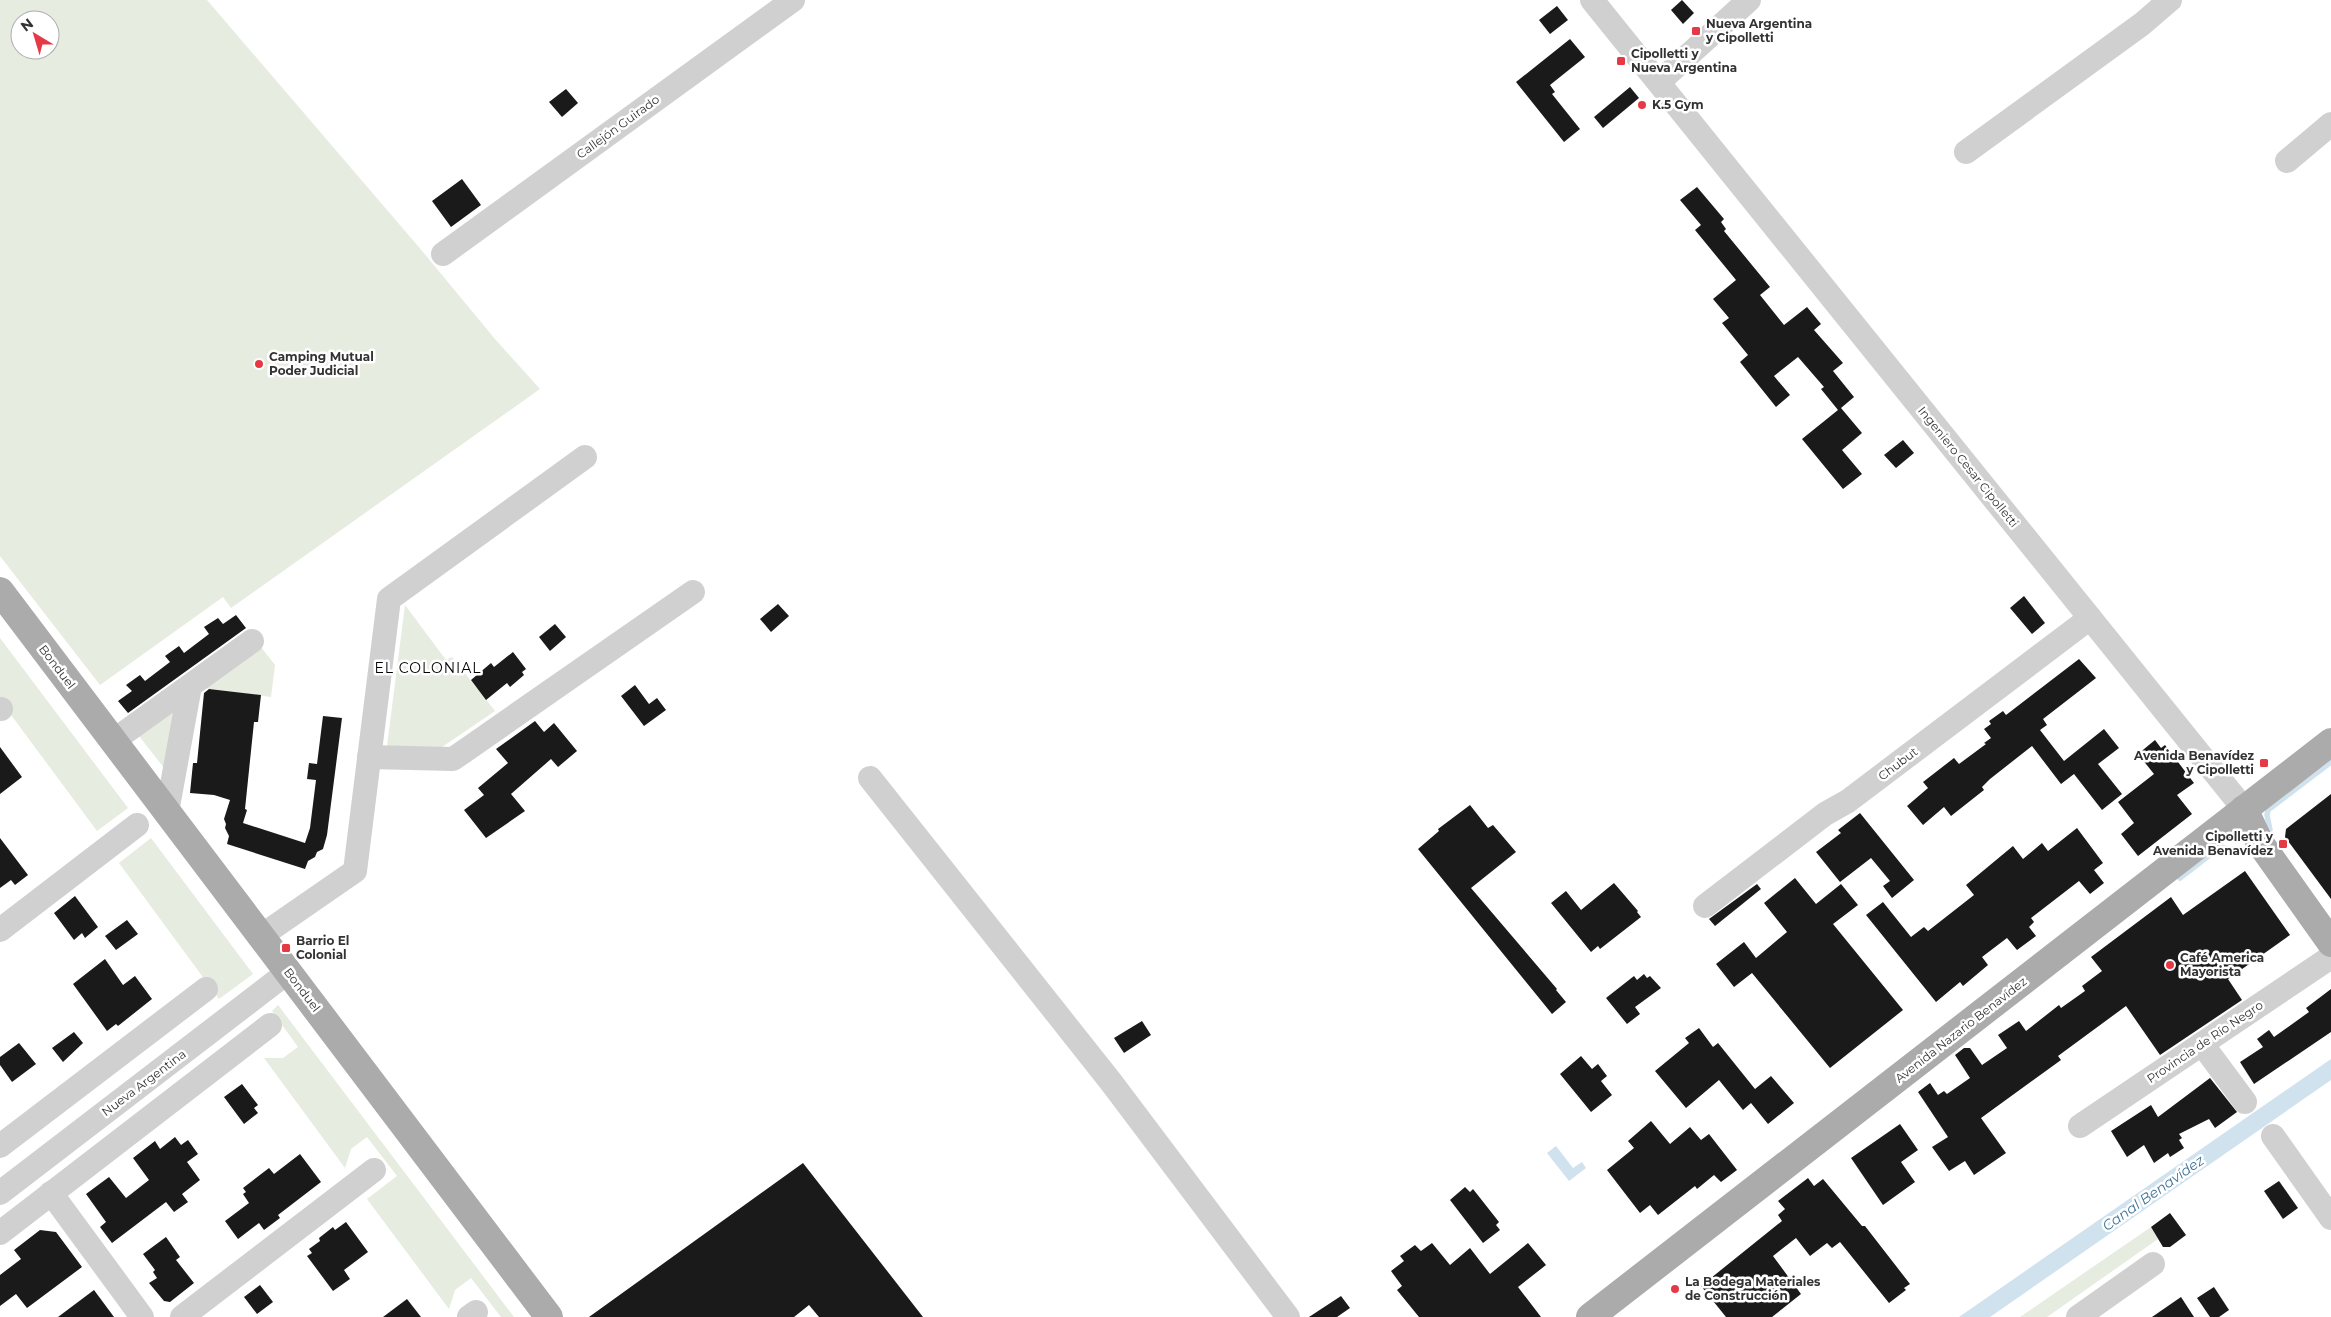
<svg xmlns="http://www.w3.org/2000/svg" width="2331" height="1317" font-family="Montserrat,sans-serif">
  <style>
    .green { fill: #e6ecdf; fill-rule: evenodd }
    .water { fill: #cfe2ee }
    .lines { fill: none; stroke-linecap: round; stroke-linejoin: round }
    .stream { stroke: #cfe2ee; stroke-width: 5.5 }
    .building { fill: #1a1a1a }
    .minor { stroke: #d0d0d0; stroke-width: 24 }
    .major { stroke: #ababab; stroke-width: 28 }
    .poi-dot { fill: #e63946; stroke: #fff; stroke-width: 2 }
    .labels { text-anchor: middle; stroke-width: 5; stroke-linejoin: round; paint-order: stroke }
    .poi-label { font-size: 12px; font-weight: bold; fill: #333; stroke: #fff; text-anchor: start }
    .street-label { font-size: 12px; fill: #333; stroke: #fff }
    .neighbourhood-label { font-size: 14px; letter-spacing: 1px; fill: #000; stroke: #fff }
    .water-label { font-size: 14px; font-style: italic; fill: #3f7597; stroke: #fff }
  </style>
  <rect width="100%" height="100%" fill="#fff"/>
  <g class="green">
    <path d="M0,0H207L423,252L495,339L540,389L231,608L223,597L100,685L0,556ZM20,20H50V50H20Z"/>
    <path d="M405,605L446,660L452,657L495,711L442,747L387,746Z"/>
    <path d="M0,638L128,808L97,831L0,700Z"/>
    <path d="M257,642L275,665L271,697L195,687Z"/>
    <path d="M182,698L168,773L136,732Z"/>
    <path d="M151,838L253,974L219,999L119,863Z"/>
    <path d="M278,1005L514,1317H501L471,1278L455,1290L449,1309L367,1199L397,1176L367,1137L351,1149L345,1168L264,1058H283L298,1047L272,1011Z"/>
    <path d="M2151,1227L2158,1239L2047,1317H2020Z"/>
  </g>
  <g class="water">
    <path d="M2331,1059V1080L1990,1317H1959Z"/>
    <path d="M1556,1146L1573,1168L1582,1162L1586,1168L1569,1181L1547,1153Z"/>
  </g>
  <g class="lines">
    <g class="stream">
      <path d="M2270,830L2267,815L2268,810L2331,762"/>
      <path d="M2180,878L2220,847L2242,851"/>
    </g>
  </g>
  <g class="building">
    <path d="M1682,0L1694,13L1683,24L1671,10Z"/>
    <path d="M1557,6L1568,20L1550,34L1539,20Z"/>
    <path d="M1570,39L1585,57L1550,85L1555,92L1552,94L1580,129L1564,142L1516,82Z"/>
    <path d="M1630,87L1639,98L1603,128L1594,117Z"/>
    <path d="M566,89L578,103L562,117L549,102Z"/>
    <path d="M462,179L481,205L451,227L432,201Z"/>
    <path d="M1697,187L1724,219L1721,222L1726,229L1724,231L1770,287L1760,295L1784,325L1807,307L1821,324L1814,330L1843,363L1833,371L1854,397L1841,408L1862,433L1842,450L1862,474L1843,489L1802,439L1838,410L1821,389L1824,387L1798,357L1774,376L1790,395L1776,407L1740,362L1748,355L1722,323L1729,318L1713,299L1736,280L1695,230L1701,225L1680,200Z"/>
    <path d="M1903,440L1914,453L1896,468L1884,455Z"/>
    <path d="M2024,596L2045,623L2032,634L2010,608Z"/>
    <path d="M778,604L789,616L771,632L760,619Z"/>
    <path d="M236,615L246,628L128,713L118,701L132,691L126,685L140,675L145,681L170,662L165,656L179,646L184,653L209,634L204,627L218,618L223,624Z"/>
    <path d="M555,624L566,637L550,651L539,637Z"/>
    <path d="M513,652L526,669L522,672L524,675L510,687L507,683L486,700L471,680L491,663L494,667Z"/>
    <path d="M2079,659L2096,678L2043,719L2047,725L2040,730L2064,761L2104,729L2119,748L2098,764L2122,794L2102,810L2074,774L2061,784L2032,746L1990,779L1982,787L1984,790L1951,816L1944,807L1923,825L1907,806L1928,788L1923,782L1954,758L1959,764L1986,744L1984,743L1991,738L1984,729L1991,724L1989,721L2003,711L2006,715Z"/>
    <path d="M635,685L649,704L657,698L666,710L644,726L621,696Z"/>
    <path d="M209,689L261,695L258,722H254L245,809L247,810L243,823L305,843L310,828L316,780L307,779L309,763L317,764L323,716L342,718L327,835L323,849L317,852L315,857L308,861L305,869L227,844L229,836L225,828L226,824L224,819L230,800L214,795L190,793L193,763H197L204,693Z"/>
    <path d="M535,721L544,732L554,723L577,751L558,767L551,759L511,794L525,811L486,838L464,810L484,795L478,788L508,763L496,749Z"/>
    <path d="M2155,740L2161,748L2165,745L2194,783L2177,795L2192,814L2138,856L2121,834L2134,823L2118,802L2154,774L2138,754Z"/>
    <path d="M0,747L22,777L0,794Z"/>
    <path d="M2331,794V899L2285,837L2286,829Z"/>
    <path d="M1470,805L1488,828L1493,825L1516,852L1471,888L1557,989L1556,990L1566,1002L1552,1014L1418,849L1439,831L1438,829Z"/>
    <path d="M1860,813L1914,880L1892,898L1883,886L1890,881L1871,858L1840,882L1816,852L1841,833L1838,830Z"/>
    <path d="M2077,828L2103,863L2094,870L2104,883L2090,894L2079,881L2031,918L2034,922L2029,927L2036,936L2017,950L2007,938L1982,957L1988,965L1963,986L1960,982L1936,1002L1866,915L1883,902L1911,937L1924,927L1928,931L1974,895L1966,885L2013,846L2023,859L2042,843L2048,851Z"/>
    <path d="M0,838L28,875L15,885L11,880L0,888Z"/>
    <path d="M2245,871L2290,935L2228,979L2242,1000L2160,1055L2126,1006L2058,1056L2061,1060L1981,1118L2006,1153L1974,1175L1965,1161L1949,1171L1932,1147L1948,1137L1918,1092L1930,1083L1938,1095L1944,1091L1947,1094L1970,1078L1955,1055L1964,1048H1970L1982,1065L2007,1048L1998,1035L2019,1021L2026,1031L2059,1005L2061,1008L2085,991L2082,986L2102,971L2091,957L2171,897L2183,915Z"/>
    <path d="M1795,878L1816,904L1841,884L1858,905L1833,924L1903,1010L1830,1068L1752,973L1734,987L1716,964L1744,942L1756,958L1787,932L1764,903Z"/>
    <path d="M1614,883L1638,911L1637,912L1641,917L1600,949L1598,946L1591,952L1551,903L1566,891L1581,910Z"/>
    <path d="M1757,884L1761,889L1715,926L1709,919Z"/>
    <path d="M75,896L98,927L85,938L82,933L74,940L54,913Z"/>
    <path d="M127,920L138,934L116,950L105,936Z"/>
    <path d="M105,959L123,985L135,976L152,999L118,1026L116,1024L107,1031L73,984Z"/>
    <path d="M1644,974L1647,978L1650,976L1661,988L1635,1007L1640,1014L1627,1024L1606,998L1634,976L1637,980Z"/>
    <path d="M2331,989V1032L2254,1084L2240,1062L2263,1047L2257,1039L2269,1030L2274,1037L2309,1012L2306,1008Z"/>
    <path d="M1142,1021L1151,1035L1124,1053L1114,1038Z"/>
    <path d="M1699,1028L1713,1047L1718,1043L1755,1089L1771,1076L1794,1103L1768,1124L1751,1103L1743,1110L1719,1080L1686,1108L1655,1071L1689,1043L1685,1038Z"/>
    <path d="M74,1032L83,1043L63,1062L52,1048Z"/>
    <path d="M19,1043L36,1064L12,1082L0,1065V1057Z"/>
    <path d="M1581,1056L1592,1069L1598,1064L1607,1076L1601,1081L1612,1095L1591,1112L1560,1074Z"/>
    <path d="M2210,1078L2237,1112L2215,1128L2209,1119L2179,1134L2182,1138L2179,1140L2184,1148L2170,1157L2168,1153L2154,1163L2144,1145L2127,1157L2111,1131L2151,1105L2158,1117Z"/>
    <path d="M242,1084L258,1105L254,1108L258,1113L244,1124L224,1097Z"/>
    <path d="M1651,1121L1670,1144L1690,1127L1701,1140L1709,1134L1737,1170L1721,1182L1714,1175L1697,1189L1695,1186L1658,1215L1650,1205L1640,1213L1607,1170L1634,1148L1628,1141Z"/>
    <path d="M1900,1124L1918,1150L1901,1162L1915,1182L1883,1205L1851,1158Z"/>
    <path d="M175,1137L181,1145L188,1140L198,1154L187,1162L200,1180L182,1194L188,1202L174,1212L166,1202L112,1243L100,1227L106,1222L86,1194L109,1177L126,1198L149,1180L133,1158L155,1141L160,1149Z"/>
    <path d="M300,1154L321,1182L278,1215L280,1218L264,1230L259,1223L238,1239L225,1221L249,1203L243,1194L246,1192L243,1188L269,1168L274,1174Z"/>
    <path d="M803,1163L923,1317H819L809,1305L794,1317H589Z"/>
    <path d="M1808,1178L1814,1186L1823,1179L1862,1226H1865L1910,1284L1904,1288L1906,1290L1889,1303L1840,1242L1832,1248L1827,1243L1810,1256L1796,1238L1773,1256L1801,1294L1772,1317H1726L1701,1286L1782,1221L1778,1215L1785,1209L1778,1201Z"/>
    <path d="M2279,1181L2298,1208L2283,1219L2264,1191Z"/>
    <path d="M1465,1187L1470,1192L1473,1189L1499,1222L1496,1225L1500,1230L1483,1243L1450,1200Z"/>
    <path d="M2170,1213L2186,1235L2170,1247H2163L2151,1227Z"/>
    <path d="M346,1222L368,1252L344,1270L350,1279L333,1291L307,1256L312,1253L309,1249L320,1241L319,1238L333,1227L335,1230Z"/>
    <path d="M40,1230L56,1232L82,1267L27,1308L16,1294L0,1306V1275L21,1259L14,1250Z"/>
    <path d="M166,1237L180,1257L176,1260L194,1283L170,1302L164,1301L149,1283L157,1278L153,1272L155,1270L143,1254Z"/>
    <path d="M1432,1243L1450,1265L1470,1248L1490,1274L1528,1243L1546,1265L1518,1287L1541,1317H1419L1397,1290L1402,1286L1391,1271L1404,1261L1400,1256L1415,1245L1421,1251Z"/>
    <path d="M260,1285L273,1302L257,1314L244,1297Z"/>
    <path d="M2214,1287L2229,1310L2219,1317H2210L2197,1298Z"/>
    <path d="M94,1290L114,1317H58Z"/>
    <path d="M1341,1296L1350,1308L1337,1317H1309Z"/>
    <path d="M2181,1297L2194,1317H2152Z"/>
    <path d="M407,1299L421,1317H383Z"/>
  </g>
  <g class="lines">
    <g class="minor">
      <path d="M1592,0L2244,809"/>
      <path d="M1659,82L1749,0"/>
      <path d="M1966,152L2142,24L2170,0"/>
      <path d="M2287,161L2331,124"/>
      <path d="M443,254L793,0"/>
      <path d="M0,709H1"/>
      <path d="M113,741L252,641"/>
      <path d="M369,757L453,759L693,592"/>
      <path d="M870,778L1111,1082L1288,1317"/>
      <path d="M167,812L190,686"/>
      <path d="M1705,906L1825,814L1848,801L2090,618"/>
      <path d="M0,930L137,825"/>
      <path d="M261,936L355,871L389,599L585,457"/>
      <path d="M2202,1044L2245,1102"/>
      <path d="M2080,1126L2331,957"/>
      <path d="M2273,1136L2331,1218"/>
      <path d="M0,1146L206,989"/>
      <path d="M0,1193L288,972"/>
      <path d="M51,1193L142,1317"/>
      <path d="M0,1233L270,1025"/>
      <path d="M182,1317L374,1170"/>
      <path d="M469,1317L476,1312"/>
      <path d="M2078,1317L2153,1264"/>
    </g>
    <g class="major">
      <path d="M0,591L549,1317"/>
      <path d="M2244,809L2260,843L2331,943"/>
      <path d="M1590,1317L2331,742"/>
    </g>
  </g>
  <g class="poi-dot">
    <rect x="1691" y="26" width="10" height="10" rx="2.5"/>
    <rect x="1616" y="56" width="10" height="10" rx="2.5"/>
    <circle cx="1642" cy="105" r="5"/>
    <circle cx="259" cy="364" r="5"/>
    <rect x="2259" y="758" width="10" height="10" rx="2.5"/>
    <rect x="2278" y="839" width="10" height="10" rx="2.5"/>
    <rect x="281" y="943" width="10" height="10" rx="2.5"/>
    <circle cx="2170" cy="965" r="5"/>
    <circle cx="1675" cy="1289" r="5"/>
  </g>
  <g class="labels">
    <g class="poi-label">
      <text x="1706" y="28">Nueva Argentina<tspan x="1706" dy="14">y Cipolletti</tspan></text>
      <text x="1631" y="58">Cipolletti y<tspan x="1631" dy="14">Nueva Argentina</tspan></text>
      <text x="1652" y="109">K.5 Gym</text>
      <text x="269" y="361">Camping Mutual<tspan x="269" dy="14">Poder Judicial</tspan></text>
      <text x="2254" y="760" text-anchor="end">Avenida Benavídez<tspan x="2254" dy="14">y Cipolletti</tspan></text>
      <text x="2273" y="841" text-anchor="end">Cipolletti y<tspan x="2273" dy="14">Avenida Benavídez</tspan></text>
      <text x="296" y="945">Barrio El<tspan x="296" dy="14">Colonial</tspan></text>
      <text x="2180" y="962">Café America<tspan x="2180" dy="14">Mayorista</tspan></text>
      <text x="1685" y="1286">La Bodega Materiales<tspan x="1685" dy="14">de Construcción</tspan></text>
    </g>
    <g class="street-label">
      <text transform="translate(618 127) rotate(-36)" y="4">Callejón Guirado</text>
      <text transform="translate(1968 467) rotate(51)" y="4">Ingeniero Cesar Cipolletti</text>
      <text transform="translate(57 667) rotate(53)" y="4">Bonduel</text>
      <text transform="translate(1898 764) rotate(-37)" y="4">Chubut</text>
      <text transform="translate(302 990) rotate(53)" y="4">Bonduel</text>
      <text transform="translate(1961 1030) rotate(-38)" y="4">Avenida Nazario Benavídez</text>
      <text transform="translate(2205 1042) rotate(-34)" y="4">Provincia de Río Negro</text>
      <text transform="translate(144 1083) rotate(-37)" y="4">Nueva Argentina</text>
    </g>
    <g class="neighbourhood-label">
      <text x="428" y="673">EL COLONIAL</text>
    </g>
    <g class="water-label">
      <text transform="translate(2153 1193) rotate(-35)" y="5">Canal Benavídez</text>
    </g>
  </g>
  <g transform="translate(35 35) rotate(322)"><circle r="24" fill="#ffffff" stroke="#adadad"/>
  <path d="M0-4L9 19L0 12L-9 19Z" fill="#e63946"/>
  <text y="-8" font-size="14" font-weight="bold" text-anchor="middle" fill="#333333">N</text>
  </g>
</svg>
